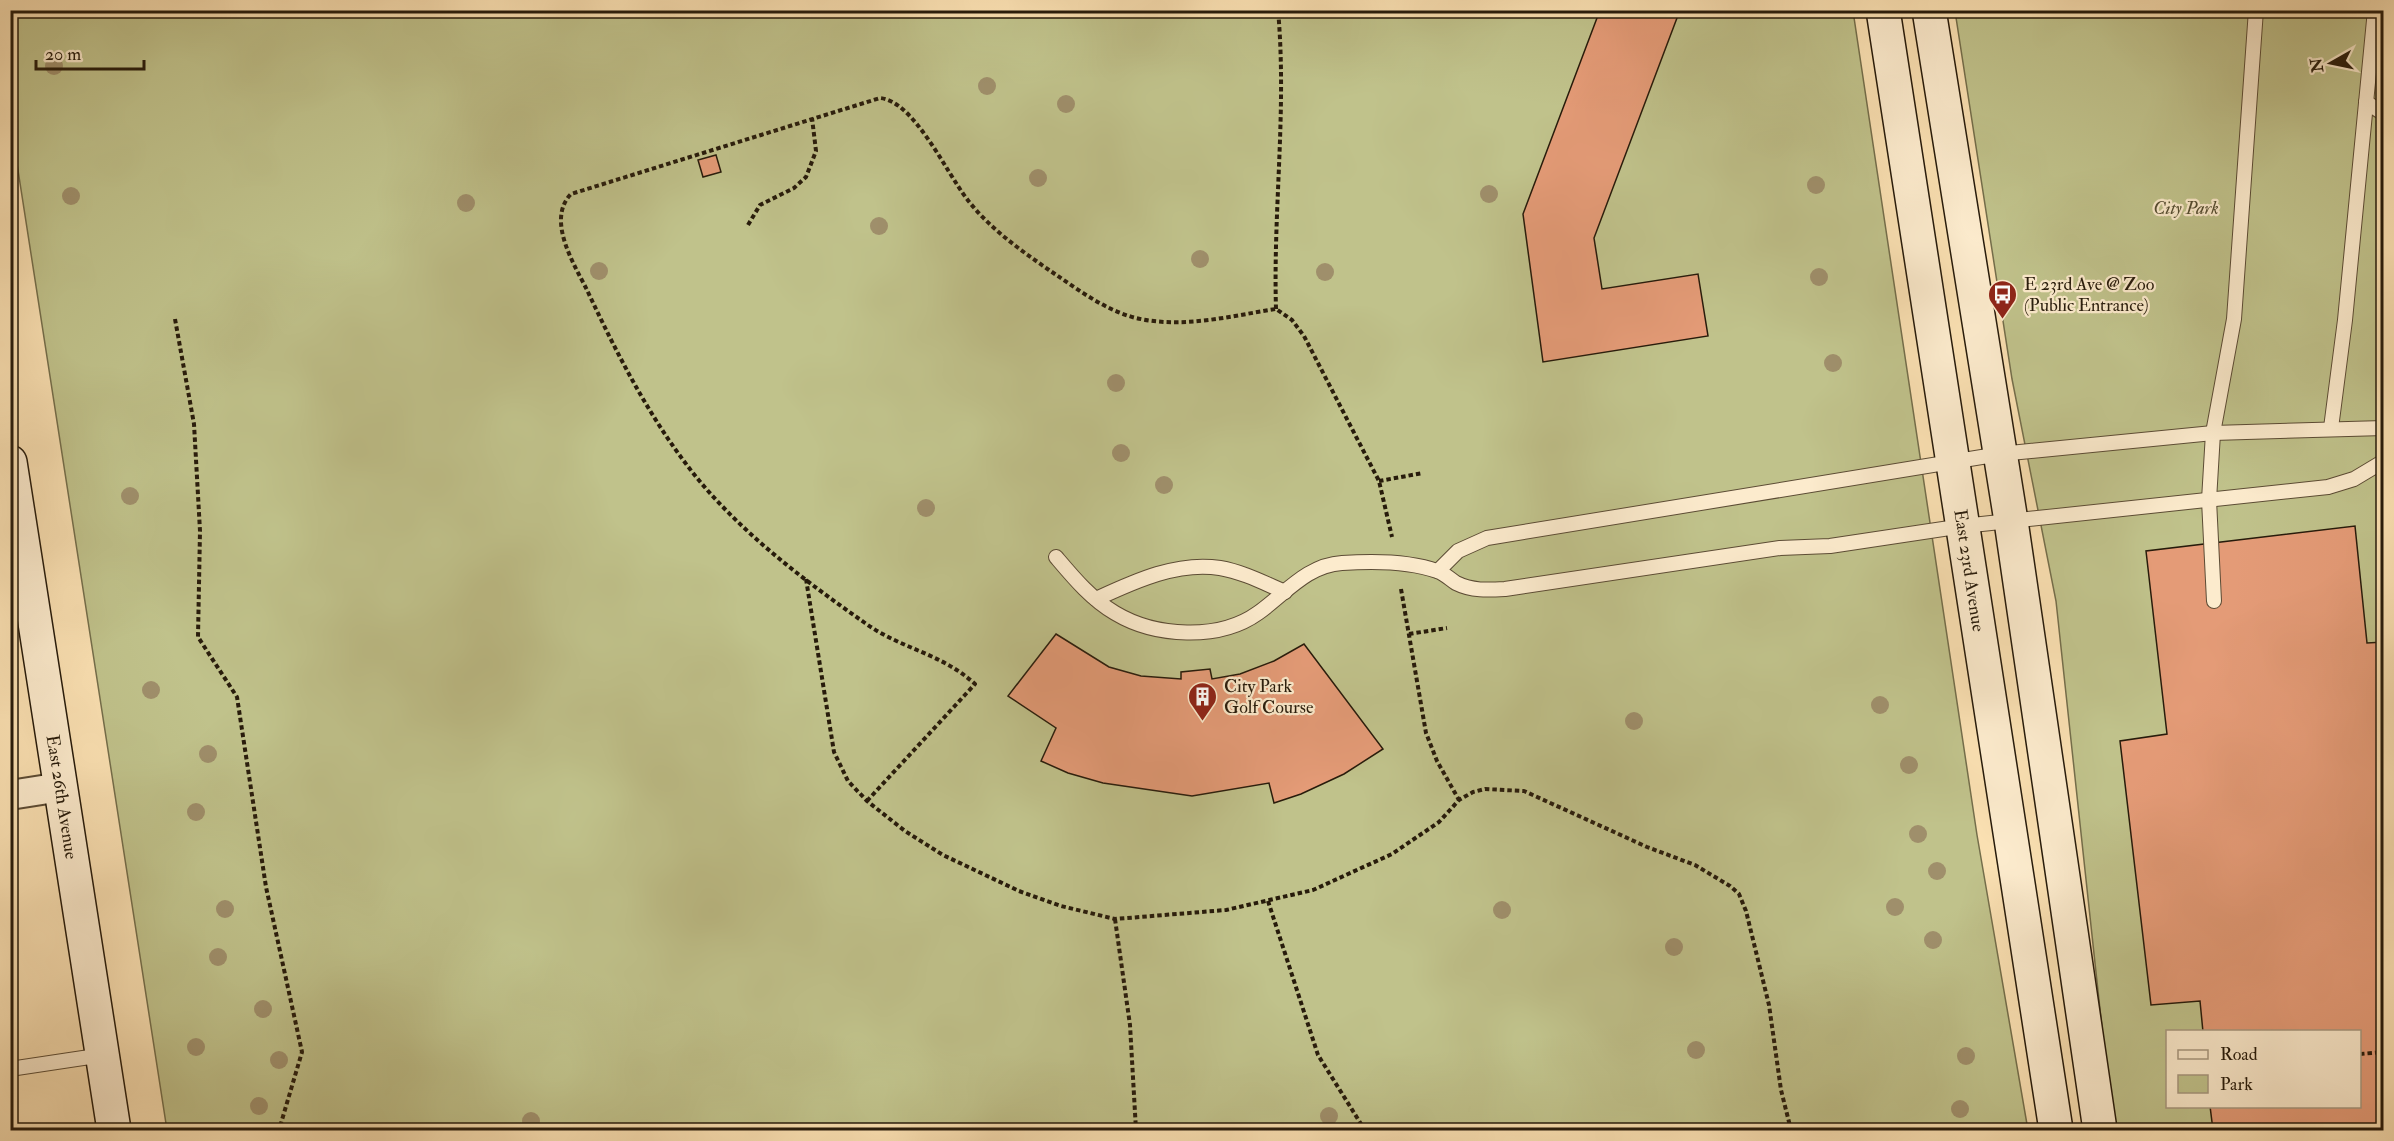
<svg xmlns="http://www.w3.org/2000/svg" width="2394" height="1141" font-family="'IM FELL Double Pica',serif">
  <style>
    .green { fill: #c0c28b; stroke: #746e4b; stroke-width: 1.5; fill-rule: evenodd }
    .building { fill: #e49b77; stroke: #271b0b; stroke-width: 1.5 }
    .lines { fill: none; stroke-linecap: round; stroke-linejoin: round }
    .lane-casing { stroke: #5c4c35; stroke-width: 16 }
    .street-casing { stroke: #5c4c35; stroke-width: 32 }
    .secondary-casing { stroke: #271b0b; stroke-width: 36 }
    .path { stroke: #271b0b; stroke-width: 4; stroke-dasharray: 4.5 3; stroke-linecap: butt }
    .lane { stroke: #fcebcd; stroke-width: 14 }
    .street { stroke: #fcebcd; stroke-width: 28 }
    .secondary { stroke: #fcebcd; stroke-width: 33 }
    .tree { fill: #9f8f6b }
    .labels { text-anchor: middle; stroke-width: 4.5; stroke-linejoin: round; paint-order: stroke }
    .park-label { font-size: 18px; font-style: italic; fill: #554d31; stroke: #fcebcd }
    .poi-label { font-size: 18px; fill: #271b0b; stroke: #fcebcd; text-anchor: start }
    .street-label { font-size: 18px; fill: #271b0b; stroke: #fcebcd }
  </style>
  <rect width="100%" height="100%" fill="#fae0b2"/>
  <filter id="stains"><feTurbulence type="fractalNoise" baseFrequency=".00333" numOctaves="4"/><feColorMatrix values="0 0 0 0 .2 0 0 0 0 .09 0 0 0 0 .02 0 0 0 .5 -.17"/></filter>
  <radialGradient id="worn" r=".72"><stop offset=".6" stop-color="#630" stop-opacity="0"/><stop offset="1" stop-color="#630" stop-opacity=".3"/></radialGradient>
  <g class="green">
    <path d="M10,11H1853L1977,835L2028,1130H167L11,125Z"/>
    <path d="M1955,11H2383V1130H2113L2056,601L2012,379ZM2168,1032H2360V1106H2168Z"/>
  </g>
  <g class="building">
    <path d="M1600,10H1680L1594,238L1602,289L1698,274L1708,336L1543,362L1523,214Z"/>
    <path d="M716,155L721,172L703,177L698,160Z"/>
    <path d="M2355,526L2367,643L2384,642V1130H2213L2210,1106H2360V1032H2203L2200,1001L2151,1005L2120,741L2167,734L2146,551Z"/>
    <path d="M1056,634L1109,667L1141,676L1181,679V672L1210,669L1212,679L1240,674L1274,661L1304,644L1383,749L1344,774L1301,794L1274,803L1269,783L1192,796L1103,783L1068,773L1041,761L1056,728L1008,696Z"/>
  </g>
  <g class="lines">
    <defs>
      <g id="lane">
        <path d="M2366,102L2384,114"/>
        <path d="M2331,428L2345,320L2375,10"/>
        <path d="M1056,557C1073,577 1091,599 1115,613C1155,637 1219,641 1258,613C1285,594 1307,565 1342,563C1371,561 1409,561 1437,571C1444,573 1450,579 1456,583C1472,591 1488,590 1505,589L1780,548L1830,546L1963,526L2328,487L2354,479L2384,461"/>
        <path d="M1438,571L1458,551L1487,538L2000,454L2213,433L2384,428"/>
        <path d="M1096,599C1133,582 1177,561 1220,568C1243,572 1264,583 1285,592"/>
        <path d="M2214,601L2209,500L2213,433L2234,319L2256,10"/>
        <path d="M10,1069L103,1055"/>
      </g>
      <path id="street" d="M10,795L61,787"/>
      <g id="secondary">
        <path id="s1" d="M1883,10L2056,1130"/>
        <path d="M1929,10L2011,521L2100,1130"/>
        <path id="s2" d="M10,462L114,1130"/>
      </g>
    </defs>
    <use href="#lane" class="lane-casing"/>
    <use href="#street" class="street-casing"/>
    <use href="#secondary" class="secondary-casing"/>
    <g class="path">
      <path d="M748,225L760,205L794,188L806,177L816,151L812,118"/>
      <path d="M1276,309C1273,210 1287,110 1278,10"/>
      <path d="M175,319L194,424L200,531L198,637L237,697L266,887L302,1052L279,1130"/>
      <path d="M1379,481L1423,473"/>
      <path d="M806,579L834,752L848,781L867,801L905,831L943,855L1019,891L1061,906L1115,919L1226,910L1313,890L1392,854L1439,822L1459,800L1473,792L1485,789L1524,791L1647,847L1695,865L1730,886L1739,894L1746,911L1769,1005L1781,1090L1791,1130"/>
      <path d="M1401,589L1426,733L1437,761L1459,800"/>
      <path d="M1409,634L1447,628"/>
      <path d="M867,801L975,684C941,653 901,649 865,623C805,581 744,535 697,478C651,421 618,356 587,290C574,264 546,220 571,194L880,98C914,101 946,172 967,199C989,228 1019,249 1049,270C1076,288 1104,310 1136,318C1183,329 1230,316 1276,309L1292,320L1304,336L1379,481L1392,537"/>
      <path d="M1268,901L1318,1055L1361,1124L1362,1130"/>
      <path d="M1115,919L1130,1025L1136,1130"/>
      <path d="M2360,1054L2384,1052"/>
    </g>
    <use href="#lane" class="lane"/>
    <use href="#street" class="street"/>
    <use href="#secondary" class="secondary"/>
  </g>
  <g class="tree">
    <circle cx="54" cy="66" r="9"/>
    <circle cx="987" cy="86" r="9"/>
    <circle cx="1066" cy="104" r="9"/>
    <circle cx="1038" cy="178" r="9"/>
    <circle cx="1816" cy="185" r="9"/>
    <circle cx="1489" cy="194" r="9"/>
    <circle cx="71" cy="196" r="9"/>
    <circle cx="466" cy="203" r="9"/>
    <circle cx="879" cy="226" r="9"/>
    <circle cx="1200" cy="259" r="9"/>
    <circle cx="599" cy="271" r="9"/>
    <circle cx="1325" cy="272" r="9"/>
    <circle cx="1819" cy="277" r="9"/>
    <circle cx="1833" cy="363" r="9"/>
    <circle cx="1116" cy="383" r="9"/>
    <circle cx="1121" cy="453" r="9"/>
    <circle cx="1164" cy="485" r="9"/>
    <circle cx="130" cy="496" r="9"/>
    <circle cx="926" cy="508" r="9"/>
    <circle cx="151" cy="690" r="9"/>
    <circle cx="1880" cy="705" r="9"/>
    <circle cx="1634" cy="721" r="9"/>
    <circle cx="208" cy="754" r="9"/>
    <circle cx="1909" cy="765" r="9"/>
    <circle cx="196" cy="812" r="9"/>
    <circle cx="1918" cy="834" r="9"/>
    <circle cx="1937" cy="871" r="9"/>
    <circle cx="1895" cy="907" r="9"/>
    <circle cx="225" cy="909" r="9"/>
    <circle cx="1502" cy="910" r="9"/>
    <circle cx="1933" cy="940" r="9"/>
    <circle cx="1674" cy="947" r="9"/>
    <circle cx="218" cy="957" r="9"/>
    <circle cx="263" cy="1009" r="9"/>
    <circle cx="196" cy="1047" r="9"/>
    <circle cx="1696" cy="1050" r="9"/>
    <circle cx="1966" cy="1056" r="9"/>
    <circle cx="279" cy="1060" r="9"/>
    <circle cx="259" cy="1106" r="9"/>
    <circle cx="1960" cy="1109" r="9"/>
    <circle cx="1329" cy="1116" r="9"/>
    <circle cx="531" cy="1121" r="9"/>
  </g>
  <defs>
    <symbol id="bus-pin" viewBox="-11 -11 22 30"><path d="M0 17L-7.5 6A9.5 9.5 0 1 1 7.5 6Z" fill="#8f2418" stroke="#fcebcd"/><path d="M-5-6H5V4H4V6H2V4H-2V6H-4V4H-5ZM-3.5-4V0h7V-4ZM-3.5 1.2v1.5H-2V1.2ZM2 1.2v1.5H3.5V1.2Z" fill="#fff"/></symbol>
    <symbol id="building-pin" viewBox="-11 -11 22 30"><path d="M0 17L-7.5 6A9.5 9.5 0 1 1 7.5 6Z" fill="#8f2418" stroke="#fcebcd"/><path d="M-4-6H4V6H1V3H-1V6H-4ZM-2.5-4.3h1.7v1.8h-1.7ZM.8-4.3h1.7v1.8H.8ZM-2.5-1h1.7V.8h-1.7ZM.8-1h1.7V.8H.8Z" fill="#fff"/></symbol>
  </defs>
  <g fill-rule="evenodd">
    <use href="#bus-pin" x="1986" y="278" width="33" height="45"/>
    <use href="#building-pin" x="1186" y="680" width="33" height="45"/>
  </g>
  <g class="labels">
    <g class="park-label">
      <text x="2186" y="214">City Park</text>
    </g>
    <g class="poi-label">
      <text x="2024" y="290">E 23rd Ave @ Zoo<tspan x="2024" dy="21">(Public Entrance)</tspan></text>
      <text x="1224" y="692">City Park<tspan x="1224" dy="21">Golf Course</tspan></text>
    </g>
    <g class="street-label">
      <text dy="6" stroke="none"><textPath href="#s1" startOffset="567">East 23rd Avenue</textPath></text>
      <text dy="6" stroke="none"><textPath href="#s2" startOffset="339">East 26th Avenue</textPath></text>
    </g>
  </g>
  <rect width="2394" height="1141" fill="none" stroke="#fae0b2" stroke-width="36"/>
  <rect x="12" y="12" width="2370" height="1117" fill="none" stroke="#271b0b" stroke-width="3"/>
  <rect x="18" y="18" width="2358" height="1105" fill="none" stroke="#271b0b" stroke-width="1.5"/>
  <rect x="2166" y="1030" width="195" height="78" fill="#fcebcd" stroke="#a7987f" stroke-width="1.5"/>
  <rect x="2178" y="1050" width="30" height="9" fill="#fcebcd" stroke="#a7987f" stroke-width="1.5"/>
  <text x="2220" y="1060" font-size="18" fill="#271b0b">Road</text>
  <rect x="2178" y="1075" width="30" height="18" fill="#c0c28b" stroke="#a7987f" stroke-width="1.5"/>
  <text x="2220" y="1090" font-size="18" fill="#271b0b">Park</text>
  <g transform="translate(2331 63) rotate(261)" stroke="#fcebcd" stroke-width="4.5" paint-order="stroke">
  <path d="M0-4.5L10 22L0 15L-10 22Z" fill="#271b0b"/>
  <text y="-9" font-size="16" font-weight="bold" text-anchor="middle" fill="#271b0b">N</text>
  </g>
  <path d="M36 60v9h108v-9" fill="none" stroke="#271b0b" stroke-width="3"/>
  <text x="45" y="60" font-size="18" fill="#271b0b" stroke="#fcebcd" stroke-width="4.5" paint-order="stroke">20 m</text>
  <rect width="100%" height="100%" filter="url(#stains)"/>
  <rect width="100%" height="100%" fill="url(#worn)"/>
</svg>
